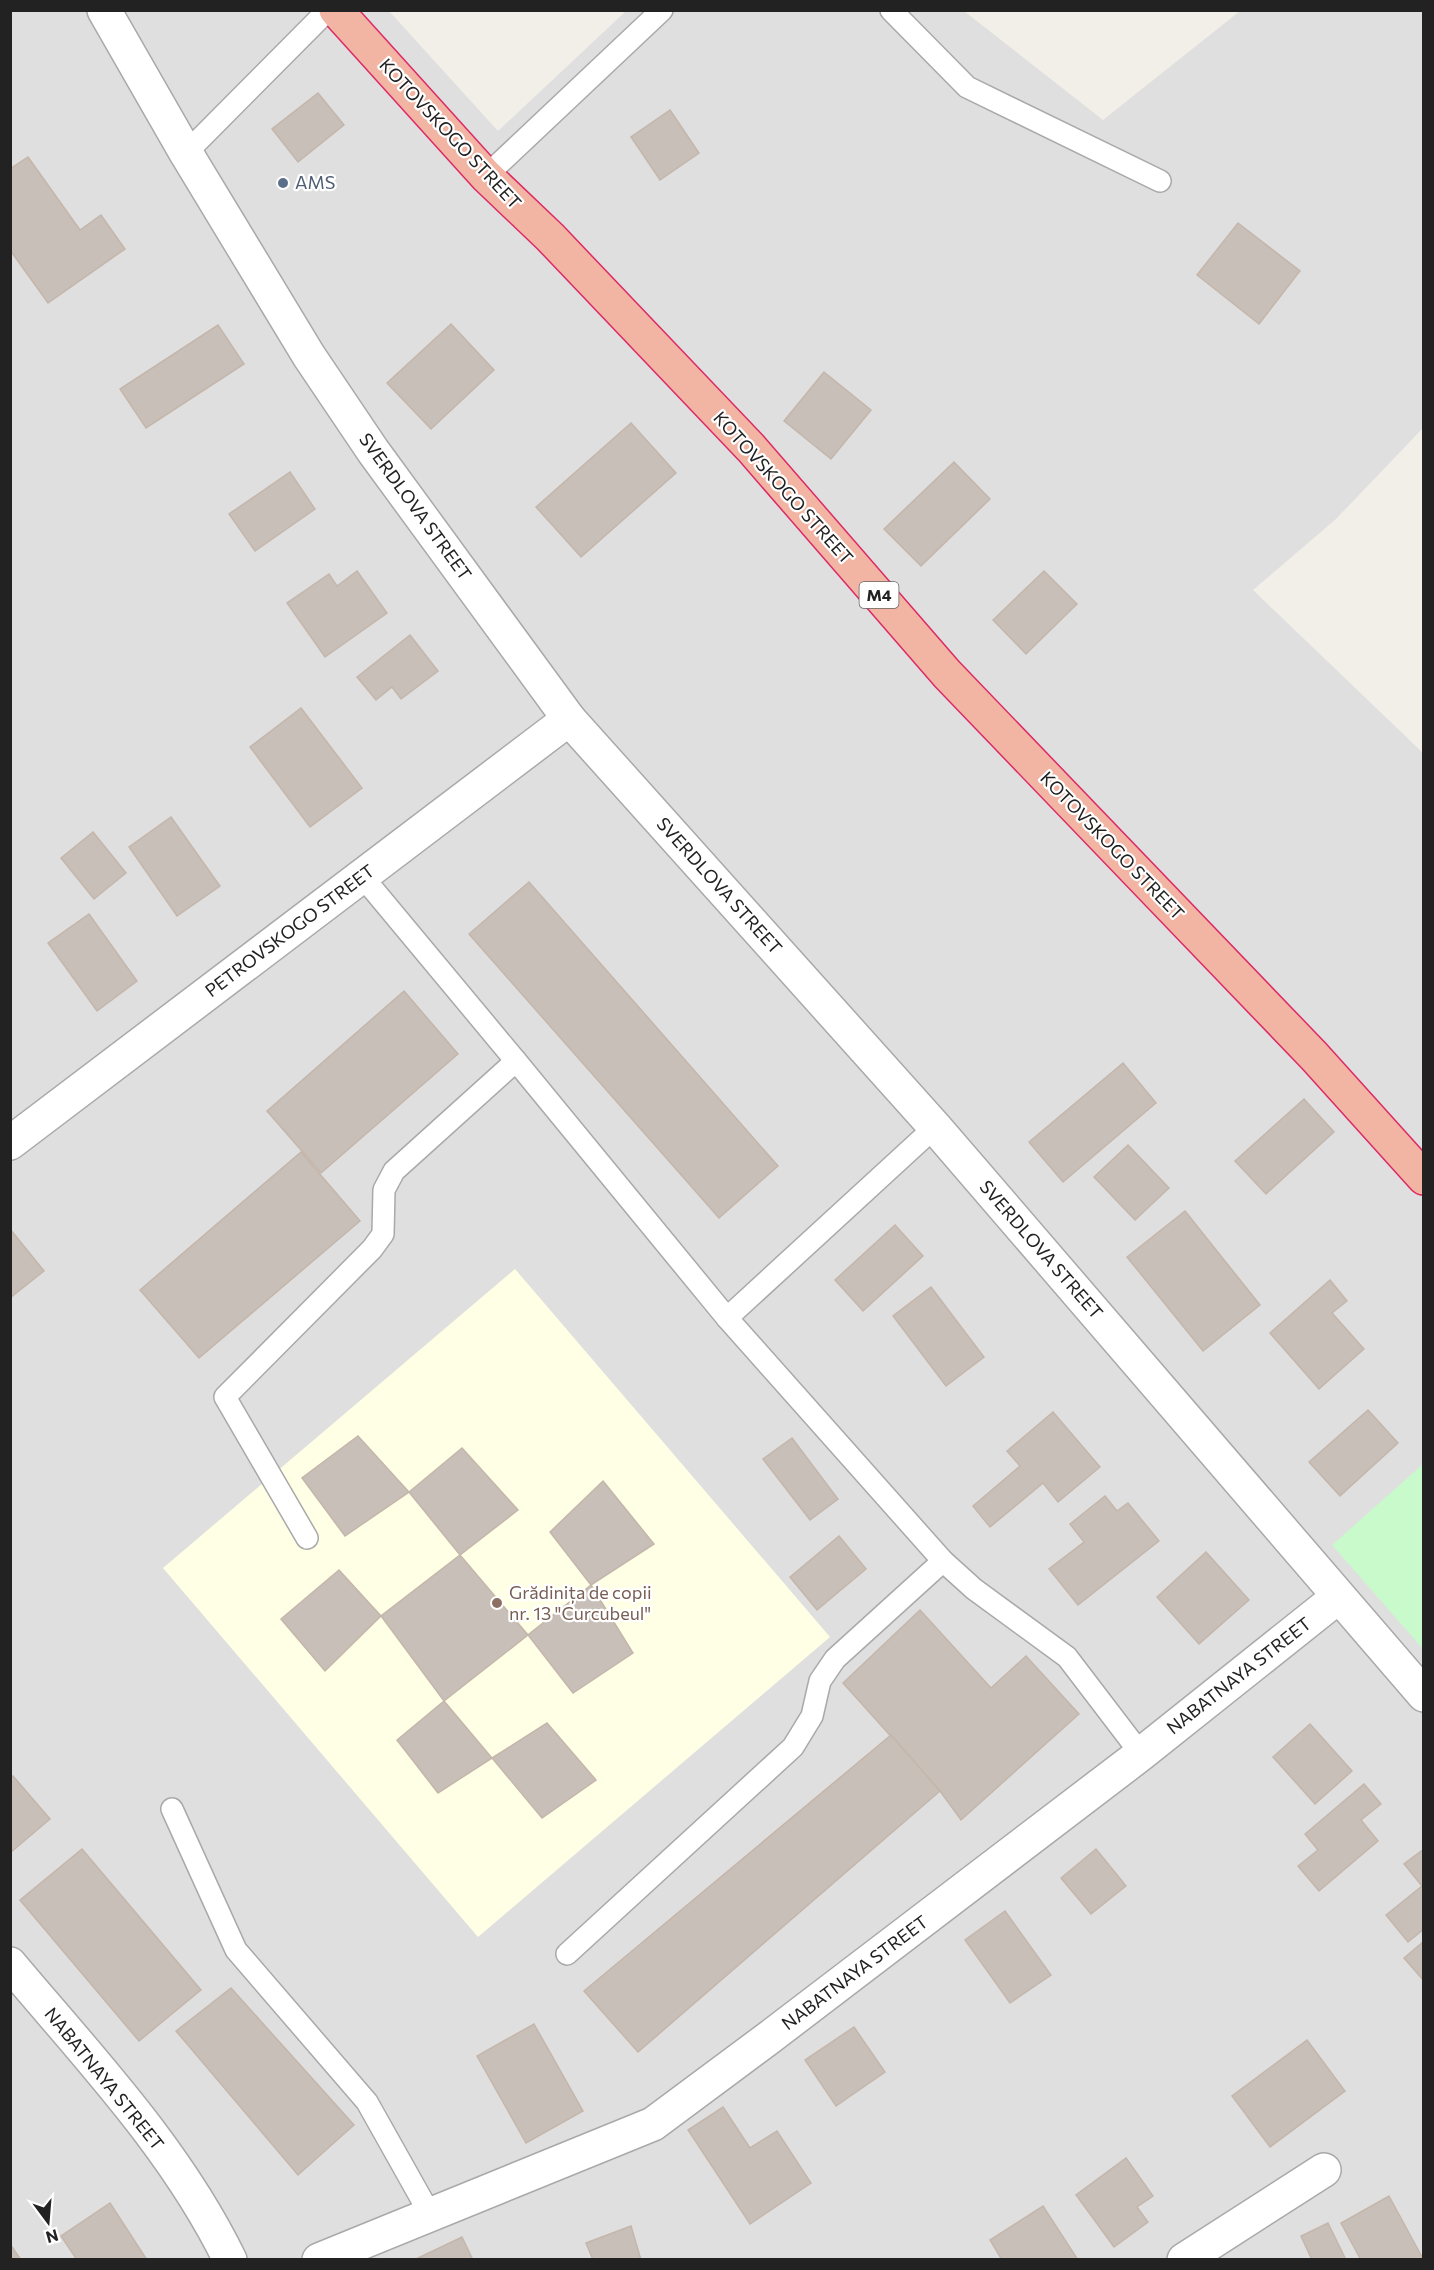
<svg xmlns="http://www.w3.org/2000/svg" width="1434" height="2270" font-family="Commissioner,sans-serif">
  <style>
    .residential { fill: #e0dfdf }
    .education { fill: #ffffe5 }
    .park { fill: #c8facc }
    .building { fill: #c7bfb8; stroke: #c4b6ab; stroke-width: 1.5 }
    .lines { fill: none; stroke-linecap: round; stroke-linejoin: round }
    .service-casing { stroke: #a9a9a9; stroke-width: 24 }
    .minor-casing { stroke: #a9a9a9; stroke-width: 36 }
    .tertiary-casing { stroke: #a9a9a9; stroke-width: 36 }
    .trunk-casing { stroke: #dc2a67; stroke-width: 36 }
    .service { stroke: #fff; stroke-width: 21 }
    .minor { stroke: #fff; stroke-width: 33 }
    .tertiary { stroke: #fff; stroke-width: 33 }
    .trunk { stroke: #f2b4a3; stroke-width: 33 }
    .service-dot { fill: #5c6f8a; stroke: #fff; stroke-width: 2 }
    .education-dot { fill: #8d6e63; stroke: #fff; stroke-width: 2 }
    .labels { text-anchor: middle; stroke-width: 4.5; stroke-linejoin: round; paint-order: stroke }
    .shield { fill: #fff; stroke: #646464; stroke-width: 1.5 }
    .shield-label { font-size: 16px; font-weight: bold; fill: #222 }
    .street-label { font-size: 18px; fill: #222; stroke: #fff }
    .service-label { font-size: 18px; fill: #4e5e75; stroke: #fff; text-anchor: start }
    .education-label { font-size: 18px; fill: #785e54; stroke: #fff; text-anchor: start }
  </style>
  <rect width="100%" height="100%" fill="#f2efe9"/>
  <path class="residential" d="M11,11H389L498,131L626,11H964L1103,120L1240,11H1423V428L1336,519L1253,590L1423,753V2259L11,2260Z"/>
  <path class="education" d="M515,1269L830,1637L478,1937L163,1568Z"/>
  <path class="park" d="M1423,1464V1649L1332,1545Z"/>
  <g class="building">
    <path d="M318,93L344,125L298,162L272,129Z"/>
    <path d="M670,110L699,153L660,180L631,137Z"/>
    <path d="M28,157L80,230L101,215L125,249L48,303L10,250V169Z"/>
    <path d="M1238,223L1300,271L1259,324L1197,275Z"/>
    <path d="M451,324L494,370L431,429L387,383Z"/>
    <path d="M218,325L244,364L146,428L120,389Z"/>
    <path d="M824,372L871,410L831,459L784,421Z"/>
    <path d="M631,423L676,473L581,557L536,507Z"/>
    <path d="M954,462L990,499L921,566L884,529Z"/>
    <path d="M290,472L315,509L255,551L229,514Z"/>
    <path d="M357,571L387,613L325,657L287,603L329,574L337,586Z"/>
    <path d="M1044,571L1077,604L1026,654L993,620Z"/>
    <path d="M410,635L438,671L401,699L392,687L376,700L357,677Z"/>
    <path d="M301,708L362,788L310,827L250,747Z"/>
    <path d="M171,817L220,886L177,916L129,847Z"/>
    <path d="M93,832L126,873L94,899L61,858Z"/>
    <path d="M529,882L778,1166L719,1218L469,934Z"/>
    <path d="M89,914L137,981L97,1011L48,943Z"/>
    <path d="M404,991L458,1054L321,1173L267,1111Z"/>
    <path d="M1123,1063L1156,1103L1063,1182L1029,1142Z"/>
    <path d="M1304,1099L1334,1132L1266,1194L1235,1161Z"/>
    <path d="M1128,1145L1169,1188L1135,1220L1094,1177Z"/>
    <path d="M301,1152L360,1221L199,1358L140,1290Z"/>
    <path d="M1185,1211L1260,1305L1203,1351L1127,1257Z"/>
    <path d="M895,1225L923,1256L863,1311L835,1280Z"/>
    <path d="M10,1229L44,1271L10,1298Z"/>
    <path d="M1330,1280L1347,1301L1332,1313L1364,1349L1319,1389L1270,1333Z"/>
    <path d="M931,1287L984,1357L946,1386L893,1316Z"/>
    <path d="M1368,1410L1398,1443L1340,1496L1309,1462Z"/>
    <path d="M1053,1412L1100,1467L1058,1502L1043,1483L990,1527L973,1506L1020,1466L1007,1451Z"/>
    <path d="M358,1436L409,1492L345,1536L302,1478Z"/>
    <path d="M792,1438L838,1499L810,1520L763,1459Z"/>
    <path d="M462,1448L518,1510L460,1555L409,1492Z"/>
    <path d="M603,1481L654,1544L591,1585L550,1532Z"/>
    <path d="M1105,1496L1117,1511L1128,1503L1159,1541L1078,1605L1049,1569L1084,1542L1070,1524Z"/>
    <path d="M839,1536L866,1569L817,1610L790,1577Z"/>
    <path d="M1206,1552L1249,1600L1199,1644L1157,1597Z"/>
    <path d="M460,1555L528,1635L444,1701L381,1616Z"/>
    <path d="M339,1570L381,1616L325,1671L281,1619Z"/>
    <path d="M591,1585L633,1653L573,1693L528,1635Z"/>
    <path d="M920,1610L991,1688L1026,1656L1079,1714L961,1820L940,1791L843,1683Z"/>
    <path d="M444,1701L492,1758L438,1793L397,1740Z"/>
    <path d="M547,1723L596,1780L542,1818L492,1758Z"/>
    <path d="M1310,1724L1352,1771L1315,1804L1273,1757Z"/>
    <path d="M891,1735L940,1791L638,2052L584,1991Z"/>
    <path d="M13,1776L50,1819L10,1853V1778Z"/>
    <path d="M1364,1784L1381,1804L1361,1820L1378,1841L1319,1891L1298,1866L1318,1850L1305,1834Z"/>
    <path d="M82,1849L201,1990L139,2041L20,1900Z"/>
    <path d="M1096,1849L1126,1886L1091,1914L1061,1878Z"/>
    <path d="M1424,1849V1929L1408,1942L1386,1915L1422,1886L1404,1864Z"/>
    <path d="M1005,1911L1051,1975L1010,2003L965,1940Z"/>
    <path d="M1424,1941V1981L1404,1958Z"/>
    <path d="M231,1988L354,2125L298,2175L176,2031Z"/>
    <path d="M534,2024L583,2111L526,2143L477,2056Z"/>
    <path d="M854,2027L885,2072L836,2106L805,2060Z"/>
    <path d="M1307,2040L1345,2091L1270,2147L1232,2096Z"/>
    <path d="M723,2107L750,2148L777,2131L811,2183L750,2224L688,2130Z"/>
    <path d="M1126,2158L1153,2196L1137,2207L1148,2222L1114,2247L1076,2195Z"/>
    <path d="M1389,2196L1422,2257L1418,2260H1361L1341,2223Z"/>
    <path d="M110,2203L147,2260H77L61,2236Z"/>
    <path d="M1043,2206L1078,2260H1002L990,2240Z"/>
    <path d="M1328,2223L1346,2260H1312L1301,2236Z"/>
    <path d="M631,2226L641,2260H593L586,2243Z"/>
    <path d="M462,2237L473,2260H414Z"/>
    <path d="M10,2244L21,2260H10Z"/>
  </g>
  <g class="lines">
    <defs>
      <g id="service">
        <path d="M891,10L967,87L1160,181"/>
        <path d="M186,153L328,10"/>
        <path d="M486,176L662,10"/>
        <path d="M362,876L516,1061L727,1318"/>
        <path d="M935,1127L727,1318L943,1561L974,1589L1067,1657L1141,1754"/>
        <path d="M307,1538L225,1397L372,1249L383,1234L384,1190L394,1171L516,1061"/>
        <path d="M172,1809L236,1950L367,2102L431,2216"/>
        <path d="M567,1954L793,1747L812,1716L820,1681L835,1659L943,1561"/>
      </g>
      <g id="minor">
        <path d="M10,1143L569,719"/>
        <path d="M10,1964C89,2058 176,2149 230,2260"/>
        <path d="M319,2260L653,2124L770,2037L1141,1754L1338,1597"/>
        <path d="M1184,2260L1324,2170"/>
      </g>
      <path id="tertiary" d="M104,10L186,153L309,356L373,451L569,719L935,1127L1424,1695"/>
      <path id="trunk" d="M336,10L486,176L550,237L751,448L947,674L1314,1056L1424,1178"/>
    </defs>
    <use href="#service" class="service-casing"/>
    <use href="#minor" class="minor-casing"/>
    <use href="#tertiary" class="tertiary-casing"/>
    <use href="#trunk" class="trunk-casing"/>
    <use href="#service" class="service"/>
    <use href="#minor" class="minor"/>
    <use href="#tertiary" class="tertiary"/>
    <use href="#trunk" class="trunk"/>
  </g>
  <circle class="service-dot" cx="283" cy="183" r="6"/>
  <circle class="education-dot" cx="497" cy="1603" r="6"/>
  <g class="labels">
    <rect class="shield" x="859.5" y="582" width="39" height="26" rx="4.5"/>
    <g class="shield-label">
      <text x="879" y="601">M4</text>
    </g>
    <g class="street-label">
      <text transform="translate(450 134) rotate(47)" y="6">KOTOVSKOGO STREET</text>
      <text transform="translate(783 488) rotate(48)" y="6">KOTOVSKOGO STREET</text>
      <text transform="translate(415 507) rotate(54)" y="6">SVERDLOVA STREET</text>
      <text transform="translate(1112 846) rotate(46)" y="6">KOTOVSKOGO STREET</text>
      <text transform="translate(719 886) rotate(48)" y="6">SVERDLOVA STREET</text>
      <text transform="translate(290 931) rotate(-37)" y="6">PETROVSKOGO STREET</text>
      <text transform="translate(1041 1250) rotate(49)" y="6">SVERDLOVA STREET</text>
      <text transform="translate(1239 1676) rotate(-38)" y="6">NABATNAYA STREET</text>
      <text transform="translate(855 1973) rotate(-37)" y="6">NABATNAYA STREET</text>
      <text transform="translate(104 2079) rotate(51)" y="6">NABATNAYA STREET</text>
    </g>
    <g class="service-label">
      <text x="295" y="189">AMS</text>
    </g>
    <g class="education-label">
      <text x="509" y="1599">Grădinița de copii<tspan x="509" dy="21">nr. 13 "Curcubeul"</tspan></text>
    </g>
  </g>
  <rect width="1434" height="2270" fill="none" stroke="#222222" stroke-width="24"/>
  <g transform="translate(48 2222) rotate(164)" stroke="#ffffff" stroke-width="4.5" paint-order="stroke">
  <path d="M0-4.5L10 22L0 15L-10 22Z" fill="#222222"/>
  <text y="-9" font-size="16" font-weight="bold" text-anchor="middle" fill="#222222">N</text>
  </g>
</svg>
